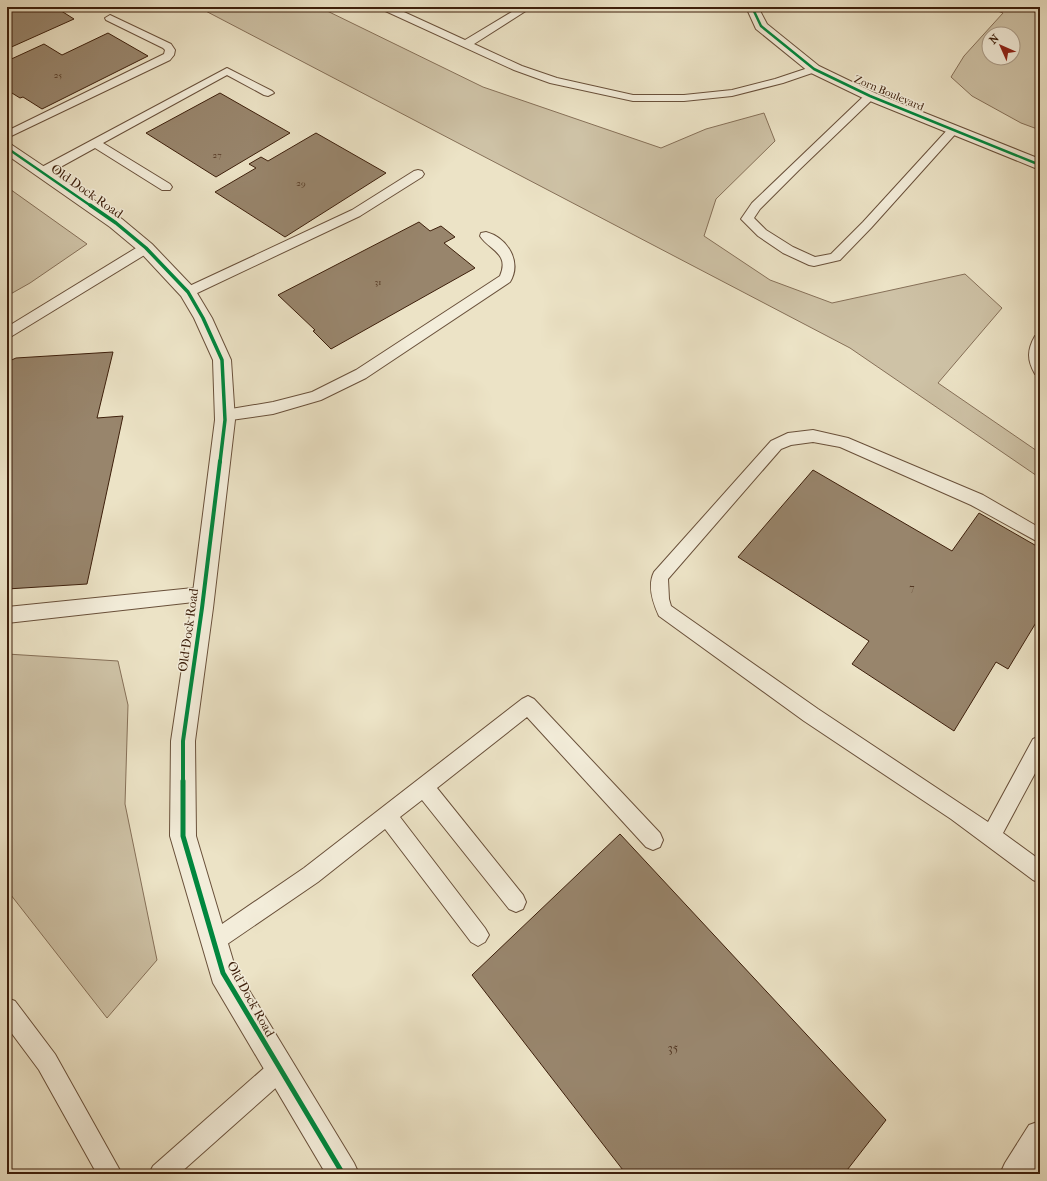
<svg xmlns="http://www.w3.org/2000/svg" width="1047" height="1181" viewBox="0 0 1047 1181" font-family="'IM FELL French Canon',serif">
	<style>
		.green { fill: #cec2a6; stroke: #867058; fill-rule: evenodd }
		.building { fill: #98856c; stroke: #3d1f0b }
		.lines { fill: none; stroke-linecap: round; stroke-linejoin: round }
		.lane-casing { stroke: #69503a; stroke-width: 2 }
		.street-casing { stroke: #69503a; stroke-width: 2 }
		.lane { fill: #f3edda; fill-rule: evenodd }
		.street { fill: #f3edda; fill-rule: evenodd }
		.cycleway-far3-casing { stroke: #f3edda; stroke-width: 4 }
		.cycleway-far2-casing { stroke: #f3edda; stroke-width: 5.5 }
		.cycleway-far1-casing { stroke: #f3edda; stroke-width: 6 }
		.cycleway-casing { stroke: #f3edda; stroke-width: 8 }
		.cycleway-far3 { stroke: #00873e; stroke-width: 2.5 }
		.cycleway-far2 { stroke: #00873e; stroke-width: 3.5 }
		.cycleway-far1 { stroke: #00873e; stroke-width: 4 }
		.cycleway { stroke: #00873e; stroke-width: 5 }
		.labels { text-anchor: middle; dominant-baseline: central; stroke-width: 3; stroke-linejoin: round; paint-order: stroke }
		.far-number-label { font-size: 9px; fill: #543823 }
		.far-street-label { font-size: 11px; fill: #3d1f0b; stroke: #f3edda }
		.number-label { font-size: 11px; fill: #543823 }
		.street-label { font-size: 13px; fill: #3d1f0b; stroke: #f3edda }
		.near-number-label { font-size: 13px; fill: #543823 }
	</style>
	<rect width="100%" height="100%" fill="#ece3c6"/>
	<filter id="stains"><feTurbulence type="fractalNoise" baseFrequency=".005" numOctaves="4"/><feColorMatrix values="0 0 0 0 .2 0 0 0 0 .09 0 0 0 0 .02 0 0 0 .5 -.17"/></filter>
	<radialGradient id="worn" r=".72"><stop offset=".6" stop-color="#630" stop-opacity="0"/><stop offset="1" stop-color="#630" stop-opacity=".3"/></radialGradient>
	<g class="green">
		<polygon points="198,7 319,7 483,87 661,148 706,129 764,113 775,141 716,199 704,236 770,280 832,303 965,274 1002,308 938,383 1040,453 1040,478 850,348"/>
		<path d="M987,7H1022L1040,14V130L1021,123L972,96L951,77L964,56L1003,13ZM989,34H1013V58H989Z"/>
		<polygon points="7,187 87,244 30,283 7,296"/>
		<polygon points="7,654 118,661 128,705 125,804 157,960 107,1018 7,890"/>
	</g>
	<g class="building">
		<polygon points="7,7 55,7 74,19 7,49"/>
		<polygon points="108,33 148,56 42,109 23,97 20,98 7,90 7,61 44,44 62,55"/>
		<polygon points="220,93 290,133 216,177 146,133"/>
		<polygon points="316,133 386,173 285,237 215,192 256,168 249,164 261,157 268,161"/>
		<polygon points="419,222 430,231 441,226 455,237 444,243 475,268 331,349 313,331 315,330 278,295"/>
		<polygon points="113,352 97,418 123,416 87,584 7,589 7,362 16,358"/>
		<polygon points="813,470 952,551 979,513 1040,548 1040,616 1008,669 996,662 954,731 852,664 869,641 738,557"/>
		<polygon points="620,834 886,1120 844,1174 626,1174 472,975"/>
	</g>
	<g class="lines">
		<defs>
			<g id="lane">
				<polygon points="380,7 393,7 465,40 520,7 532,7 474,44 522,66 557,78 633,95 684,95 732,90 775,79 814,66 819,69 818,71 783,83 732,96 684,101 633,101 550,83 514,70 381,9"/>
				<polygon points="110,15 171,44 175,50 174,55 170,60 7,138 7,131 164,54 165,50 163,48 106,20 105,18"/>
				<polygon points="227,68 272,91 274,93 268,96 264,95 227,75 103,143 170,184 172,187 170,190 162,190 95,148 46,175 38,175 36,172 38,169"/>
				<polygon points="870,93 874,94 876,96 874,98 799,170 760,209 754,218 766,230 793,247 815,257 831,254 863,222 949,128 957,128 959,130 871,228 840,260 814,266 809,265 783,253 758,236 741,219 752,203 866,94"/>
				<polygon points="418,170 422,171 424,174 422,177 360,216 193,295 188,297 183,295 181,292 183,289 352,210 414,171"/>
				<path d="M486,232C508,238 522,262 510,282L366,378L321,400L273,414L224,421L219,419L217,415L219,411L273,402L312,392L356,370L500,276C510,253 489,250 480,236L481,233Z"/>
				<polygon points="146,244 151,245 152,248 151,251 12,336 7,338 7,327 141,245"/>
				<path d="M1040,335V375L1035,374C1027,360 1027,350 1035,336Z"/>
				<path d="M813,430L848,438L983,495L1040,528V543L971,505L840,447L813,442L791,445L781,449L668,579L669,599L671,606L818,709L988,822L1033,739L1040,736V764L1003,833L1040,860V883L1033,880L951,819L804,721L659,616C653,603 647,586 654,572L771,441L788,433Z"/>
				<polygon points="203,587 209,589 212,594 209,599 203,601 7,623 7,607"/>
				<polygon points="528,696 534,699 660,833 663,840 660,847 653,850 646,847 527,717 437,788 523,895 526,902 523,909 516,912 509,909 422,800 400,817 485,928 489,935 485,942 478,946 471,942 385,829 318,882 220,949 213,953 206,949 202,942 206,935 304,868 522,699"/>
				<polygon points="7,998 15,1001 55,1054 122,1174 97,1174 39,1070 7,1027"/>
				<polygon points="280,1058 288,1061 291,1069 288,1077 179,1174 149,1174 153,1166 272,1061"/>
			</g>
			<g id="street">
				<polygon points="746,7 758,7 767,24 819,66 875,93 1040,159 1040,170 865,99 809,72 756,29"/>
				<polygon points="7,143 12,145 122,219 152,244 194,288 212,318 231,360 235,420 213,608 195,741 196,836 235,967 354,1163 359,1174 326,1174 213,983 170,836 171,741 191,608 215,420 213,360 194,318 181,296 140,252 110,227 7,155"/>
				<polygon points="1040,1121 1040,1164 1034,1174 1000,1174 1005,1163 1029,1125"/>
			</g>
		</defs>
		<use href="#lane" class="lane-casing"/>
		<use href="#street" class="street-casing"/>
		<use href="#lane" class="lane"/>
		<use href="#street" class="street"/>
		<defs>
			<g id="cycleway-far3">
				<polyline points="752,7 761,26 814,69 870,96 1040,165"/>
				<polyline points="7,148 91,206"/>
			</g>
			<polyline id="cycleway-far2" points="90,205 116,223 146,248 188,292 203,318 222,360 225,420 220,462"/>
			<polyline id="cycleway-far1" points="183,782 183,741 202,608 220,461"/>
			<polyline id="cycleway" points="183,781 183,836 223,973 343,1174"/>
		</defs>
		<use href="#cycleway-far3" class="cycleway-far3-casing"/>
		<use href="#cycleway-far2" class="cycleway-far2-casing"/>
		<use href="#cycleway-far1" class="cycleway-far1-casing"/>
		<use href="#cycleway" class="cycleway-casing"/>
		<use href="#cycleway-far3" class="cycleway-far3"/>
		<use href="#cycleway-far2" class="cycleway-far2"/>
		<use href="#cycleway-far1" class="cycleway-far1"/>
		<use href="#cycleway" class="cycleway"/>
	</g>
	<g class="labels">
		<g class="far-number-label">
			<text x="58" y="75">25</text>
			<text x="217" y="155">27</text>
			<text x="301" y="183">29</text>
			<text x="378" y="282">31</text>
		</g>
		<g class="far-street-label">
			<text transform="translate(889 93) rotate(23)">Zorn Boulevard</text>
		</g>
		<g class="number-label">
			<text x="912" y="587">7</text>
		</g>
		<g class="street-label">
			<text transform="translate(87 191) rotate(35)">Old Dock Road</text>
			<text transform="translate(188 630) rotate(-82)">Old Dock Road</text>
			<text transform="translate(251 999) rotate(61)">Old Dock Road</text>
		</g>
		<g class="near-number-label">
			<text x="673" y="1047">35</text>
		</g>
	</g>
	<rect width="1047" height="1181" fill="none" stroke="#ece3c6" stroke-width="24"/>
	<rect x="8" y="8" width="1031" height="1165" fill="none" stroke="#3d1f0b" stroke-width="2"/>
	<rect x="12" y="12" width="1023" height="1157" fill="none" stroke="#3d1f0b"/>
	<g transform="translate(1001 46) rotate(315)"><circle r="19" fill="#f3edda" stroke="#aa9b87"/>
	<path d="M0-3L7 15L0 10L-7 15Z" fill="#8f2418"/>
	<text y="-6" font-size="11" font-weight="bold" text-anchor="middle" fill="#3d1f0b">N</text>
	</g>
	<rect width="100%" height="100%" filter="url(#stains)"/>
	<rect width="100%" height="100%" fill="url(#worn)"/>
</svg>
